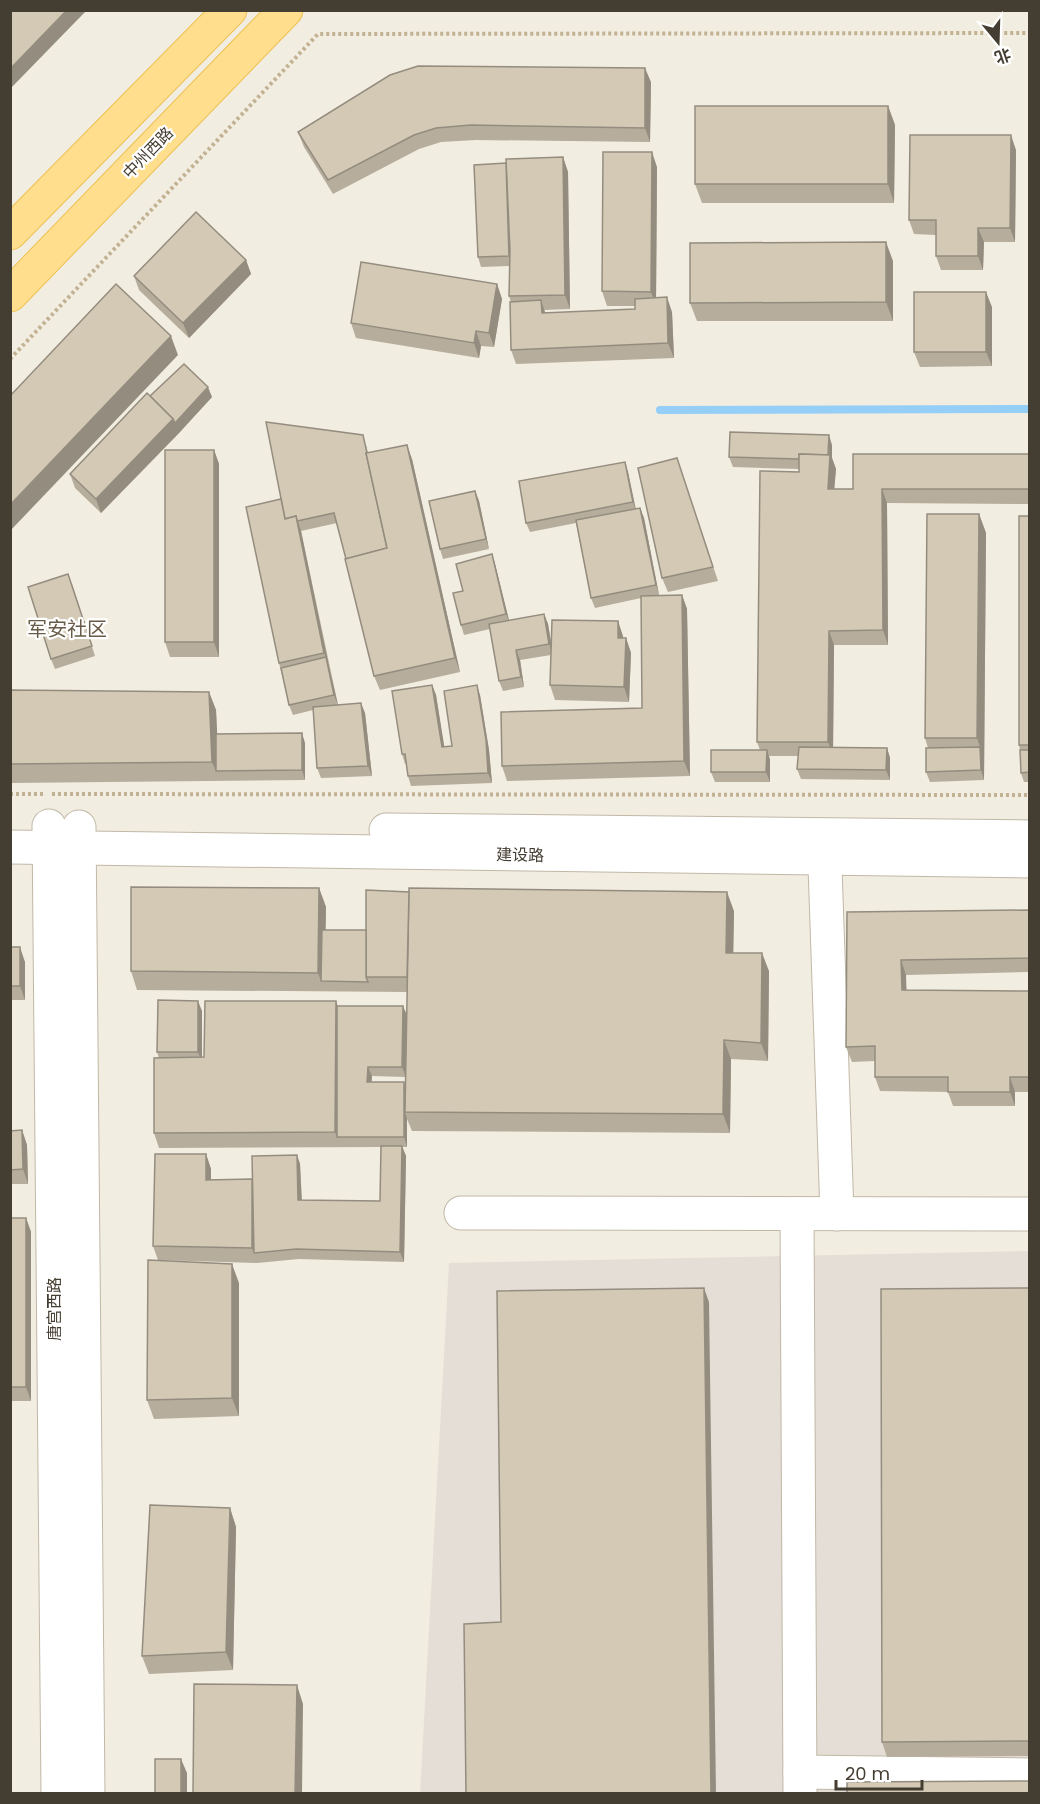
<svg xmlns="http://www.w3.org/2000/svg" width="1040" height="1804" viewBox="0 0 1040 1804" font-family="Poppins,'Noto Sans SC',sans-serif">
	<style>
		.industrial { fill: #e4ded6 }
		.lines { fill: none; stroke-linecap: round; stroke-linejoin: round }
		.stream { stroke: #95cff7; stroke-width: 8 }
		.minor-casing { stroke: #c1b8a6; stroke-width: 35 }
		.major-casing { stroke: #efc052; stroke-width: 35 }
		.path { stroke: #c2b192; stroke-width: 4; stroke-dasharray: 3 3; stroke-linecap: butt }
		.minor { stroke: #fff; stroke-width: 33 }
		.major { stroke: #ffdf8d; stroke-width: 33 }
		.wall { fill: #b6ad9c; fill-rule: evenodd }
		.shaded-wall { fill: #948d7f }
		.building { fill: #d4c9b5; stroke: #948d7f; stroke-width: 1.5 }
		.labels { text-anchor: middle; dominant-baseline: central; stroke-width: 4.5; stroke-linejoin: round; paint-order: stroke }
		.street-label { font-size: 16px; fill: #443d31; stroke: #fff }
		.quarter-label { font-size: 20px; fill: #685b47; stroke: #fff }
	</style>
	<rect width="100%" height="100%" fill="#f2ede1"/>
	<polygon class="industrial" points="1029,1251 1029,1793 420,1794 449,1263"/>
	<g class="lines">
		<polyline class="stream" points="660,410 1030,409"/>
		<defs>
			<g id="minor">
				<polyline points="49,826 58,1794"/>
				<polyline points="79,827 88,1794"/>
				<polyline points="386,830 1030,837"/>
				<polyline points="824,838 837,1214"/>
				<polyline points="10,847 1030,861"/>
				<polyline points="461,1213 1030,1214"/>
				<polyline points="797,1214 800,1794"/>
				<polyline points="800,1772 1030,1775"/>
			</g>
			<g id="major">
				<polyline points="10,233 230,10"/>
				<polyline points="10,295 286,10"/>
			</g>
		</defs>
		<use href="#minor" class="minor-casing"/>
		<use href="#major" class="major-casing"/>
		<g class="path">
			<polyline points="10,359 318,34 1030,33"/>
			<polyline points="10,794 45,794"/>
			<polyline points="52,794 1030,795"/>
		</g>
		<use href="#minor" class="minor"/>
		<use href="#major" class="major"/>
	</g>
	<g class="wall">
		<polygon points="651,82 650,142 476,140 441,142 419,149 333,194 304,147 298,132"/>
		<polygon points="888,106 895,125 894,203 702,203 695,184"/>
		<polygon points="1016,150 1015,242 984,242 983,270 941,270 936,256 936,235 914,234 909,220"/>
		<polygon points="563,157 568,172 570,309 544,310 545,313 635,309 635,306 607,306 602,291 657,167 656,298 672,312 674,358 516,364 511,350 511,302 509,296 509,266 481,267 478,257 506,163"/>
		<polygon points="246,260 251,274 189,338 139,290 134,276"/>
		<polygon points="893,261 893,321 697,321 690,303"/>
		<polygon points="497,284 502,299 494,347 481,346 479,358 356,338 351,323"/>
		<polygon points="992,307 992,366 920,367 914,352"/>
		<polygon points="150,396 212,397 179,433 101,513 75,488 70,474"/>
		<polygon points="366,445 368,453 412,459 460,672 380,690 374,676 337,523 301,531 338,705 365,713 372,776 321,778 317,768 313,710 293,715 289,705 279,663 283,505"/>
		<polygon points="832,445 832,458 836,469 834,489 853,489 1029,454 1029,504 887,503 888,645 834,645 833,747 887,748 890,758 890,780 801,779 797,769 798,756 769,756 770,760 770,782 715,782 711,772 760,750 757,742 799,472 799,469 733,467 729,457"/>
		<polygon points="214,450 219,464 219,657 170,657 165,642"/>
		<polygon points="628,472 636,509 640,508 644,518 659,595 655,595 682,595 687,609 690,776 507,781 502,766 642,708 641,598 595,608 591,598 576,523 530,532 526,523"/>
		<polygon points="682,473 718,581 668,592 662,578"/>
		<polygon points="475,491 479,501 489,549 443,559 440,549"/>
		<polygon points="979,514 986,533 984,780 930,782 926,772 928,748 925,738"/>
		<polygon points="1029,516 1029,782 1024,782 1021,773 1020,750 1019,745"/>
		<polygon points="492,554 495,564 509,621 544,614 548,624 551,642 618,621 623,638 626,638 631,653 629,702 555,700 550,685 551,655 520,660 524,687 503,691 499,681 490,629 464,635 461,625 463,591"/>
		<polygon points="72,584 95,656 55,669 51,659"/>
		<polygon points="432,685 436,695 444,747 452,746 480,695 489,750 492,783 411,786 408,776 406,764 405,764 402,754"/>
		<polygon points="10,690 209,692 216,710 217,734 305,743 305,780 10,783"/>
		<path d="M319,888L326,907L325,930H366L734,911L733,953L769,971L768,1061L731,1059L730,1133L412,1131L407,1119V1147H402L406,1156L404,1262L299,1259L257,1263L158,1260L153,1246L206,1154L211,1169V1180L252,1179L297,1155L300,1164L302,1200L380,1201L381,1147L159,1148L154,1133L159,1058L157,1052L202,1011V1057H204L336,1001L337,1006L407,1014V992L137,990L131,971ZM372,1076L406,1077L405,1086L371,1082Z"/>
		<polygon points="1029,910 1029,972 906,975 906,990 1029,991 1029,1092 1015,1092 1015,1106 953,1106 948,1092 880,1091 875,1077 875,1061 852,1062 846,1047 847,912"/>
		<polygon points="10,947 25,962 25,1000 10,1000"/>
		<polygon points="22,1130 27,1145 28,1184 10,1184 10,1131"/>
		<polygon points="10,1218 26,1218 31,1232 31,1401 10,1401"/>
		<polygon points="239,1283 239,1416 154,1419 147,1400"/>
		<polygon points="1029,1288 1029,1756 887,1757 882,1742"/>
		<polygon points="230,1508 236,1527 233,1670 149,1674 142,1656"/>
	</g>
	<g class="shaded-wall">
		<polygon points="67,10 87,10 10,89 10,69"/>
		<polygon points="645,68 651,82 650,142 645,128"/>
		<polygon points="888,106 895,125 894,203 888,184"/>
		<polygon points="1011,135 1016,150 1015,242 1010,228"/>
		<polygon points="652,152 657,167 656,306 651,292"/>
		<polygon points="563,157 568,172 570,309 565,295"/>
		<polygon points="978,228 984,242 983,270 978,256"/>
		<polygon points="886,242 893,261 893,321 886,302"/>
		<polygon points="246,260 251,274 189,338 183,323"/>
		<polygon points="497,284 502,299 494,347 489,333"/>
		<polygon points="986,292 992,307 992,366 986,352"/>
		<polygon points="667,297 672,312 674,358 668,343"/>
		<polygon points="541,300 546,315 542,313"/>
		<polygon points="476,331 481,346 479,358 474,343"/>
		<polygon points="171,336 178,355 10,531 10,505"/>
		<polygon points="208,387 212,397 179,433 101,513 96,499 173,419"/>
		<polygon points="829,435 832,445 832,458 836,469 833,504 828,489"/>
		<polygon points="407,445 412,459 460,672 455,658"/>
		<polygon points="214,450 219,464 219,657 214,642"/>
		<polygon points="625,462 628,472 636,512 633,502"/>
		<polygon points="882,489 887,503 888,645 883,630"/>
		<polygon points="475,491 479,501 489,549 486,539"/>
		<polygon points="640,508 644,518 659,595 656,585"/>
		<polygon points="979,514 986,533 984,780 981,770 980,747 977,738"/>
		<polygon points="296,516 301,531 329,667 324,653"/>
		<polygon points="492,554 495,564 510,624 506,614"/>
		<polygon points="682,595 687,609 690,776 684,761"/>
		<polygon points="544,614 548,624 553,654 549,644"/>
		<polygon points="618,621 623,636 623,652 618,638"/>
		<polygon points="829,631 834,645 833,756 828,742"/>
		<polygon points="626,638 631,653 629,702 624,687"/>
		<polygon points="516,650 520,660 524,687 521,677"/>
		<polygon points="326,657 329,667 338,705 334,695"/>
		<polygon points="432,685 436,695 446,757 442,747"/>
		<polygon points="477,685 480,695 489,750 492,783 488,773"/>
		<polygon points="209,692 216,710 219,771 216,771 212,762"/>
		<polygon points="361,703 365,713 372,776 368,766"/>
		<polygon points="302,733 305,743 305,780 302,770"/>
		<polygon points="887,748 890,758 890,780 886,770"/>
		<polygon points="767,750 770,760 770,782 766,772"/>
		<polygon points="319,888 326,907 325,981 321,981 318,973"/>
		<polygon points="727,892 734,911 733,971 726,953"/>
		<polygon points="20,947 25,962 25,1000 20,986"/>
		<polygon points="762,953 769,971 768,1061 761,1043"/>
		<polygon points="901,960 906,975 907,1005 902,990"/>
		<polygon points="198,1001 202,1011 202,1062 198,1052"/>
		<polygon points="336,1001 341,1016 337,1137 335,1132"/>
		<polygon points="403,1006 407,1015 406,1077 402,1067"/>
		<polygon points="724,1040 731,1059 730,1133 723,1114"/>
		<polygon points="368,1067 372,1076 371,1092 367,1082"/>
		<polygon points="1010,1077 1015,1092 1015,1106 1010,1092"/>
		<polygon points="404,1082 407,1092 405,1112 407,1119 407,1147 404,1137"/>
		<polygon points="22,1130 27,1145 28,1184 23,1169"/>
		<polygon points="402,1146 406,1156 404,1262 400,1252"/>
		<polygon points="206,1154 211,1169 211,1194 206,1180"/>
		<polygon points="297,1155 300,1164 302,1210 298,1200"/>
		<polygon points="252,1179 254,1253 252,1248"/>
		<polygon points="26,1218 31,1232 31,1401 26,1387"/>
		<polygon points="232,1264 239,1283 239,1416 232,1398"/>
		<polygon points="704,1288 709,1302 716,1794 711,1794"/>
		<polygon points="230,1508 236,1527 233,1670 226,1652"/>
		<polygon points="297,1685 303,1704 302,1794 295,1794"/>
		<polygon points="181,1759 187,1773 187,1794 181,1794"/>
	</g>
	<g class="building">
		<polygon points="10,10 67,10 10,69"/>
		<polygon points="418,66 645,68 645,128 471,125 436,128 414,135 328,180 298,132 390,75"/>
		<rect x="695" y="106" width="193" height="78"/>
		<polygon points="910,135 1011,135 1010,228 978,228 978,256 936,256 936,220 909,220"/>
		<polygon points="603,152 652,152 651,292 602,291"/>
		<polygon points="563,157 565,295 509,296 510,251 506,159"/>
		<polygon points="506,163 509,256 478,257 474,165"/>
		<polygon points="196,212 246,260 183,323 134,276"/>
		<polygon points="886,242 886,302 690,303 690,243"/>
		<polygon points="361,262 497,284 489,333 476,331 474,343 351,323"/>
		<polygon points="116,284 171,336 10,505 10,396"/>
		<rect x="914" y="292" width="72" height="60"/>
		<polygon points="667,297 668,343 511,350 510,302 541,300 542,313 635,309 635,299"/>
		<polygon points="184,364 208,387 175,423 173,419 150,396"/>
		<polygon points="147,393 173,419 96,499 70,474"/>
		<polygon points="266,422 363,435 367,453 366,453 387,548 346,559 334,513 297,521 296,516 285,519"/>
		<polygon points="730,432 829,435 828,455 799,454 799,459 729,457"/>
		<polygon points="407,445 455,658 374,676 345,559 387,548 366,453"/>
		<rect x="165" y="450" width="49" height="192"/>
		<polygon points="799,454 830,455 828,489 853,489 853,454 1029,454 1029,489 882,489 883,630 829,631 828,742 757,742 760,471 799,472"/>
		<polygon points="677,458 713,567 662,578 638,468"/>
		<polygon points="625,462 633,502 526,523 519,481"/>
		<polygon points="475,491 486,539 440,549 429,501"/>
		<polygon points="281,499 285,519 296,516 324,653 279,663 246,507"/>
		<polygon points="640,508 656,585 591,598 576,520"/>
		<polygon points="927,514 979,514 977,738 925,738"/>
		<rect x="1019" y="516" width="10" height="229"/>
		<polygon points="492,554 506,614 461,625 453,593 463,591 456,564"/>
		<polygon points="68,574 92,646 51,659 28,587"/>
		<polygon points="682,595 684,761 502,766 501,712 642,708 641,596"/>
		<polygon points="544,614 549,644 516,650 521,677 499,681 489,624"/>
		<polygon points="552,620 618,621 618,638 626,638 624,687 550,685"/>
		<polygon points="326,657 334,695 289,705 281,668"/>
		<polygon points="432,685 442,747 452,746 444,691 477,685 486,740 488,773 408,776 405,754 402,754 392,691"/>
		<polygon points="10,690 209,692 212,762 10,764"/>
		<polygon points="361,703 368,766 317,768 313,707"/>
		<polygon points="302,733 302,770 216,771 216,734"/>
		<polygon points="799,747 887,748 886,770 797,769"/>
		<polygon points="980,747 981,770 926,772 926,748"/>
		<polygon points="711,750 767,750 766,772 711,772"/>
		<polygon points="1020,750 1029,750 1029,772 1021,773"/>
		<polygon points="131,887 319,888 318,973 131,971"/>
		<polygon points="409,888 727,892 726,953 762,953 761,1043 724,1040 723,1114 405,1112"/>
		<polygon points="366,890 409,892 407,977 366,977"/>
		<polygon points="1029,910 1029,958 901,960 902,990 1029,991 1029,1077 1010,1077 1010,1092 948,1092 948,1077 875,1077 875,1046 846,1047 847,912"/>
		<polygon points="322,930 366,930 366,977 368,982 321,981"/>
		<rect x="10" y="947" width="10" height="39"/>
		<polygon points="158,1000 198,1001 198,1052 157,1052"/>
		<polygon points="205,1001 336,1001 335,1132 154,1133 154,1058 204,1057"/>
		<polygon points="337,1006 403,1006 402,1067 368,1067 367,1082 404,1082 404,1137 337,1137"/>
		<polygon points="22,1130 23,1169 10,1170 10,1131"/>
		<polygon points="381,1146 402,1146 400,1252 296,1249 254,1253 252,1156 297,1155 298,1200 380,1201"/>
		<polygon points="155,1154 206,1154 206,1180 252,1179 252,1248 153,1246"/>
		<rect x="10" y="1218" width="16" height="169"/>
		<polygon points="148,1260 232,1264 232,1398 147,1400"/>
		<polygon points="704,1288 711,1794 466,1794 464,1624 501,1622 497,1291"/>
		<polygon points="1029,1288 1029,1741 882,1742 881,1289"/>
		<polygon points="150,1505 230,1508 226,1652 142,1656"/>
		<polygon points="194,1684 297,1685 295,1794 193,1794"/>
		<rect x="155" y="1759" width="26" height="35"/>
		<polygon points="1029,1781 1029,1794 847,1794 847,1782"/>
	</g>
	<g class="labels">
		<g class="street-label">
			<text transform="translate(148 153) rotate(-46)">中州西路</text>
			<text transform="translate(520 855) rotate(1)">建设路</text>
			<text transform="translate(54 1309) rotate(-90)">唐宫西路</text>
		</g>
		<g class="quarter-label">
			<text x="67" y="629">军安社区</text>
		</g>
	</g>
	<rect width="1040" height="1804" fill="none" stroke="#443d31" stroke-width="24"/>
	<g transform="translate(998 42) rotate(161)" stroke="#ffffff" stroke-width="4.5" paint-order="stroke">
	<path d="M0-4.5L10 22L0 15L-10 22Z" fill="#443d31"/>
	<text y="-9" font-size="16" font-weight="bold" text-anchor="middle" fill="#443d31">北</text>
	</g>
	<path d="M836 1780v9h86v-9" fill="none" stroke="#443d31" stroke-width="3"/>
	<text x="845" y="1780" font-size="18" fill="#443d31" stroke="#ffffff" stroke-width="4.5" paint-order="stroke">20 m</text>
</svg>
